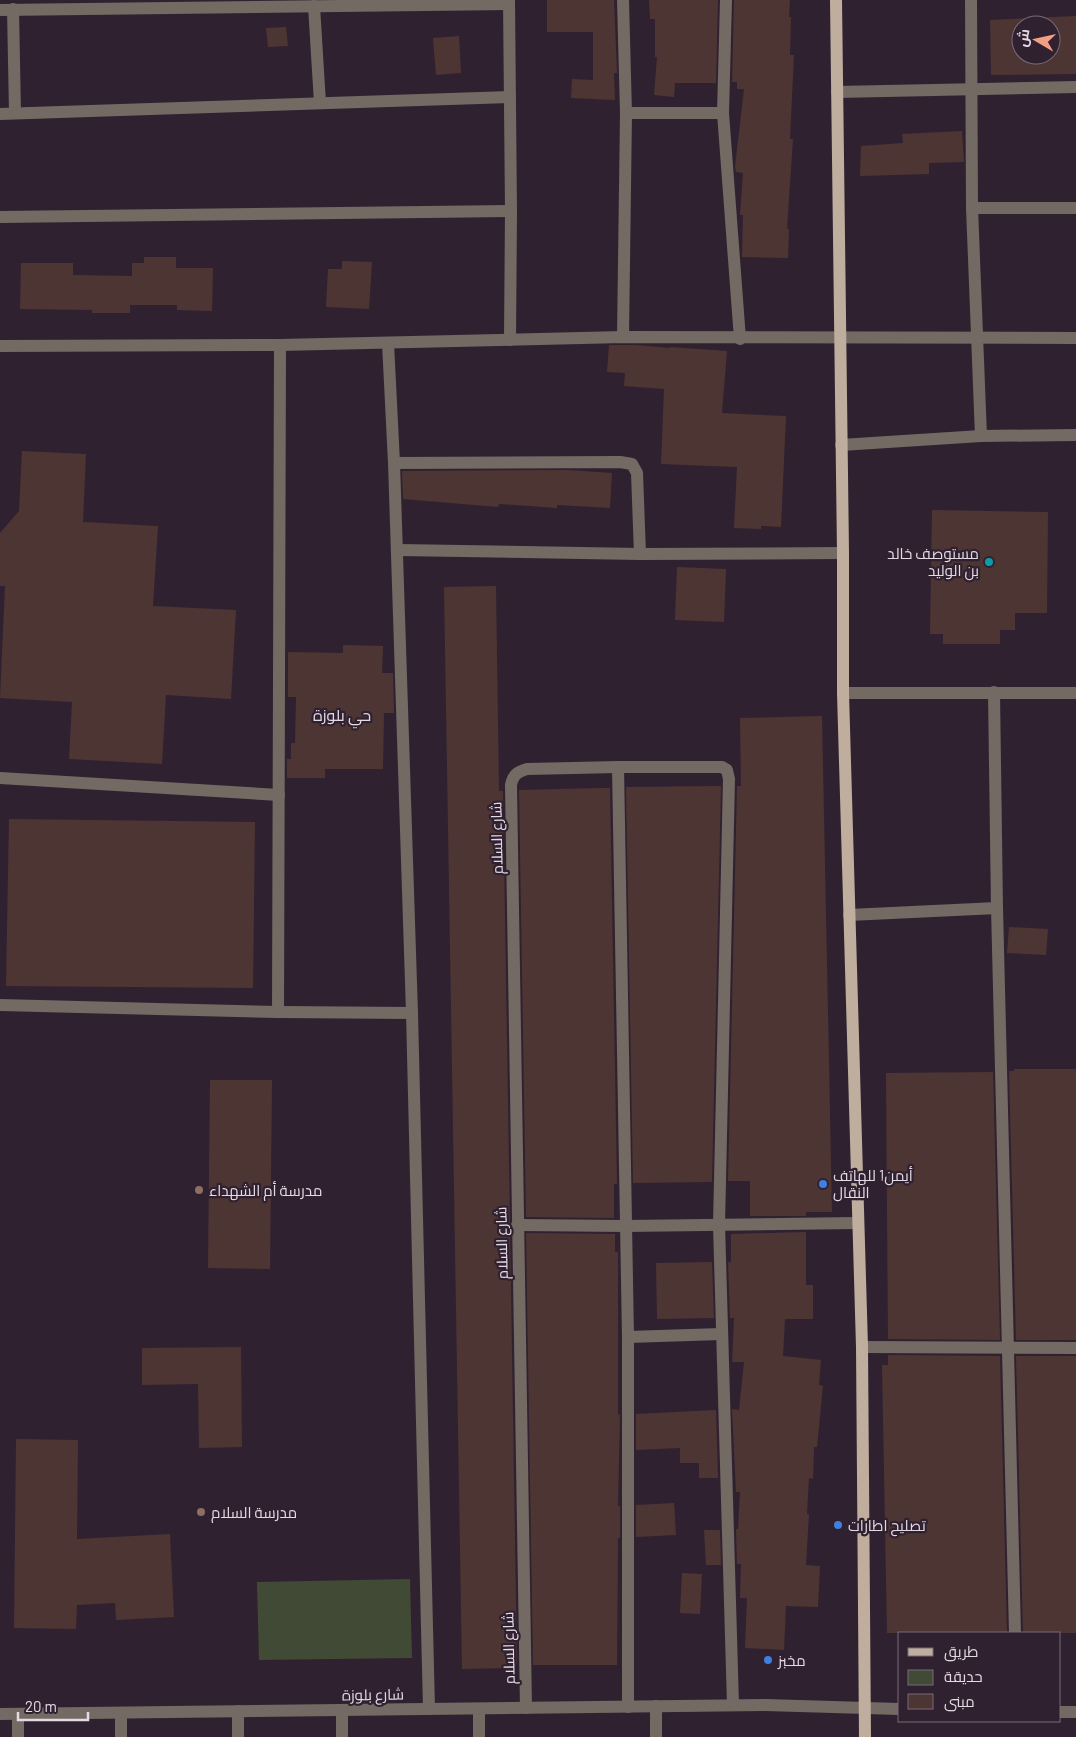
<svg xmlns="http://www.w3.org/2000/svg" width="1076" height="1737" viewBox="0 0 1076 1737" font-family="Barlow,Cairo,sans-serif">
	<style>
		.green { fill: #414a35 }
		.building { fill: #4d3533; fill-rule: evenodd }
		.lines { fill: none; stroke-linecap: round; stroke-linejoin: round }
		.minor { stroke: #736a63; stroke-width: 12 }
		.major { stroke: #bfad9e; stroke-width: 12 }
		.culture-dot { fill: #0f9aa8; stroke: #302131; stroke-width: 2 }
		.shop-dot { fill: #3f7fe0; stroke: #302131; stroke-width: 2 }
		.education-dot { fill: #8d6e63; stroke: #302131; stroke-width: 2 }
		.labels { text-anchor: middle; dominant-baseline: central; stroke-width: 4.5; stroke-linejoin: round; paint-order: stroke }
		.poi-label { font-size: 15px; fill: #e4dae4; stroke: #302131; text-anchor: start }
		.street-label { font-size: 15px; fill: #e4dae4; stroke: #302131 }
		.neighbourhood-label { font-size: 16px; fill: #e4dae4; stroke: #302131 }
	</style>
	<rect width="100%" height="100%" fill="#302131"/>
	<polygon class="green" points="410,1579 412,1658 259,1660 257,1582"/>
	<g class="building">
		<polygon points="547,0 614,0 617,73 614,73 615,100 571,98 572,79 593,80 593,32 547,32"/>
		<polygon points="649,0 718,0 716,83 675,83 674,97 654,95 657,57 655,57 655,19 650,19"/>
		<polygon points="734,0 790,0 789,17 791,17 790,55 794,55 790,139 793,139 787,229 789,229 788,258 742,257 743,215 740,215 743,173 736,172 735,167 744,89 737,89 737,82 732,82"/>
		<path d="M1076,16V74L991,75L990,20ZM1021,25H1051V55H1021Z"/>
		<polygon points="286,27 288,46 268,47 266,28"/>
		<polygon points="459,36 461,73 436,75 433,38"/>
		<polygon points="962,131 964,162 929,163 929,174 860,176 861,146 903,143 902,134"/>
		<polygon points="144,257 176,257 176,268 213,268 212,311 177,310 177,305 130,305 130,313 92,313 92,310 20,309 21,263 73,263 73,275 132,276 132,263 144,263"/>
		<polygon points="342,261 372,262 369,309 326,307 328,269 342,269"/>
		<polygon points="609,345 636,345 670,348 670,347 727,351 722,413 786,416 781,527 761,526 761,529 734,528 737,467 661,464 664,389 624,386 625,373 607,372"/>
		<polygon points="22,451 86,454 83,522 158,526 153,606 236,610 231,699 166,695 162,764 69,759 72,702 0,698 5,586 0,586 0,533 19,511"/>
		<polygon points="568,470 612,473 610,508 557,505 557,508 499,504 498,507 403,499 402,471"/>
		<polygon points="932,510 1048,512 1047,613 1015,613 1015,630 1000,630 1000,644 943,644 943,634 930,634"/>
		<polygon points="677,567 726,569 724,622 675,620"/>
		<polygon points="496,586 499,791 503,791 517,1665 513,1665 513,1668 462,1669 444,587"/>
		<polygon points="343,645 383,646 382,673 393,673 394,713 384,713 383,769 325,769 325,778 287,778 287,759 291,759 291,743 295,743 296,697 288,697 288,652 343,653"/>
		<polygon points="822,716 832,1212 806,1212 806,1216 750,1216 750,1181 728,1181 737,786 741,786 740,718"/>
		<polygon points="721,786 712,1182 633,1183 626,787"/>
		<polygon points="601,788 610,788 617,1184 614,1184 614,1218 526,1217 519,790"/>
		<polygon points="9,819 255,822 253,988 6,986"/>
		<polygon points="1009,927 1048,929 1046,955 1007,953"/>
		<polygon points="1014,1069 1076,1069 1076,1340 1016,1340 1009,1071 1014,1071"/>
		<polygon points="993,1072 1000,1340 888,1339 886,1073"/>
		<polygon points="210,1080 272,1080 270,1269 208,1268"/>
		<polygon points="806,1232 806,1285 813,1285 813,1319 785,1319 783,1356 821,1360 819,1385 823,1386 817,1447 814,1447 813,1479 809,1478 807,1514 809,1514 806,1565 820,1566 818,1607 786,1606 784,1650 745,1648 747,1598 740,1598 741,1564 737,1564 736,1529 738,1529 740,1492 736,1492 732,1409 739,1410 744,1362 732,1362 734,1318 730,1318 728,1262 731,1262 731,1234"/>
		<polygon points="526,1233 615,1234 615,1252 618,1252 618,1415 620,1414 618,1506 620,1506 620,1538 618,1538 617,1665 533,1665"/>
		<polygon points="712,1262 714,1318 657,1319 656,1263"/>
		<polygon points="241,1347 242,1447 199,1448 198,1384 142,1385 142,1348"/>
		<polygon points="888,1355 1000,1356 1007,1633 887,1633 882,1365 888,1365"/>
		<polygon points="1016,1356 1076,1356 1076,1633 1023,1633"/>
		<polygon points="716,1410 718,1478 699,1478 699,1463 680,1463 680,1448 636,1450 636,1414"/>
		<polygon points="16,1439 78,1440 77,1539 170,1534 174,1617 116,1620 115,1603 77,1605 76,1629 14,1628"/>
		<polygon points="674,1503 676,1535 636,1537 636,1505"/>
		<polygon points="704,1530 720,1530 721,1565 706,1565"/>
		<polygon points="682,1573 702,1574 700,1614 680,1613"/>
	</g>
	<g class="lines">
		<g class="minor">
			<polyline points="509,0 511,211 510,340"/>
			<polyline points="726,0 723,113 740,339"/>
			<polyline points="971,0 972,208 981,436"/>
			<polyline points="314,6 320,103"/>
			<polyline points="13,9 15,113"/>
			<polyline points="0,10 509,4"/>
			<polyline points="837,92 1076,87"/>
			<polyline points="626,113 723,113"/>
			<polyline points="0,114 510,97"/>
			<polyline points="972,208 1076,208"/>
			<polyline points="0,217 511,211"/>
			<polyline points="623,337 626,113 623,0"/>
			<polyline points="388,343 394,463 412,1013 429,1709"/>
			<polyline points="0,346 280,345 623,337 1076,338"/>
			<polyline points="841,445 981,436 1076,435"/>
			<polyline points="394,463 620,462 632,464 637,473 640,554"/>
			<polyline points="398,550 640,554 843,553"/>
			<polyline points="994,692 997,908 1015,1633"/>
			<polyline points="843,693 1076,693"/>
			<polyline points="618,767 628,1337 628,1707"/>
			<polyline points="0,778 279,795"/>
			<polyline points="849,915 997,908"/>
			<polyline points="0,1005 278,1012 412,1013"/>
			<polyline points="278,1012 280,345"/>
			<polyline points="517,1225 626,1226 857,1223"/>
			<polyline points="628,1337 721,1334"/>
			<polyline points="862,1347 1076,1348"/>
			<polyline points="656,1706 656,1737"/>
			<path d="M526,1708L511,785C513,775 517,772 527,769L618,767H722L727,770L729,779L719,1225L733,1705"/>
			<polyline points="479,1709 479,1737"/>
			<polyline points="342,1710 342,1737"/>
			<polyline points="238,1711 238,1737"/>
			<polyline points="1060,1712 1076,1712"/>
			<polyline points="121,1713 121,1737"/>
			<polyline points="0,1714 765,1705 900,1709"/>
			<polyline points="18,1737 18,1714"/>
		</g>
		<polyline class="major" points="836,0 843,553 843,693 862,1347 865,1737"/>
	</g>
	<circle class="culture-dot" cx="989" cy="562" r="5"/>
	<g class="shop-dot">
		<circle cx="823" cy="1184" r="5"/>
		<circle cx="838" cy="1525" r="5"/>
		<circle cx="768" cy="1660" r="5"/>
	</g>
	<g class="education-dot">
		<circle cx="199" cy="1190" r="5"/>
		<circle cx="201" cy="1512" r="5"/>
	</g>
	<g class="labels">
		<g class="poi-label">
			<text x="979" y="553" text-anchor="end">مستوصف خالد<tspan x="979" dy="17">بن الوليد</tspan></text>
			<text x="833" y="1175">أيمن1 للهاتف<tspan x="833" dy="17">النقال</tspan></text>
			<text x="209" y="1190">مدرسة أم الشهداء</text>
			<text x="211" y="1512">مدرسة السلام</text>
			<text x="848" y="1525">تصليح اطارات</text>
			<text x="778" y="1660">مخبز</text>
		</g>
		<g class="street-label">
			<text transform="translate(496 838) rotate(-91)">شارع السلام</text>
			<text transform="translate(501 1243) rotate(-91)">شارع السلام</text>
			<text transform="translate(508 1648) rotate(-91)">شارع السلام</text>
			<text transform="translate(373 1694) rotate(-1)">شارع بلوزة</text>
		</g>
		<g class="neighbourhood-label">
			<text x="342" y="714">حي بلوزة</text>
		</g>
	</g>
	<rect x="898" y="1632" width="162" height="90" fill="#302131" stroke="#786b79"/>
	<rect x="908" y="1648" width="25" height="8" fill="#bfad9e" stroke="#786b79"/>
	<text x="944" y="1657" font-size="15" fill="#e4dae4">طريق</text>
	<rect x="908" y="1670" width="25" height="15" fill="#414a35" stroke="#786b79"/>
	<text x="944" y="1682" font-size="15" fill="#e4dae4">حديقة</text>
	<rect x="908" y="1694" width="25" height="15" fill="#4d3533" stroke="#786b79"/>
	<text x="944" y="1707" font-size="15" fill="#e4dae4">مبنى</text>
	<g transform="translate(1036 40) rotate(279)"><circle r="24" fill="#302131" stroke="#786b79"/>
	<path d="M0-4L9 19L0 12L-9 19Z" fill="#f39f84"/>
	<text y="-8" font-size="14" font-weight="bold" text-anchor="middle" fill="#e4dae4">ش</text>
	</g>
	<path d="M18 1712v8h70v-8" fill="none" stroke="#e4dae4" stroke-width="2.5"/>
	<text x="25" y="1712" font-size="15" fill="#e4dae4" stroke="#302131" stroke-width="4" paint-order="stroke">20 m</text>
</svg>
